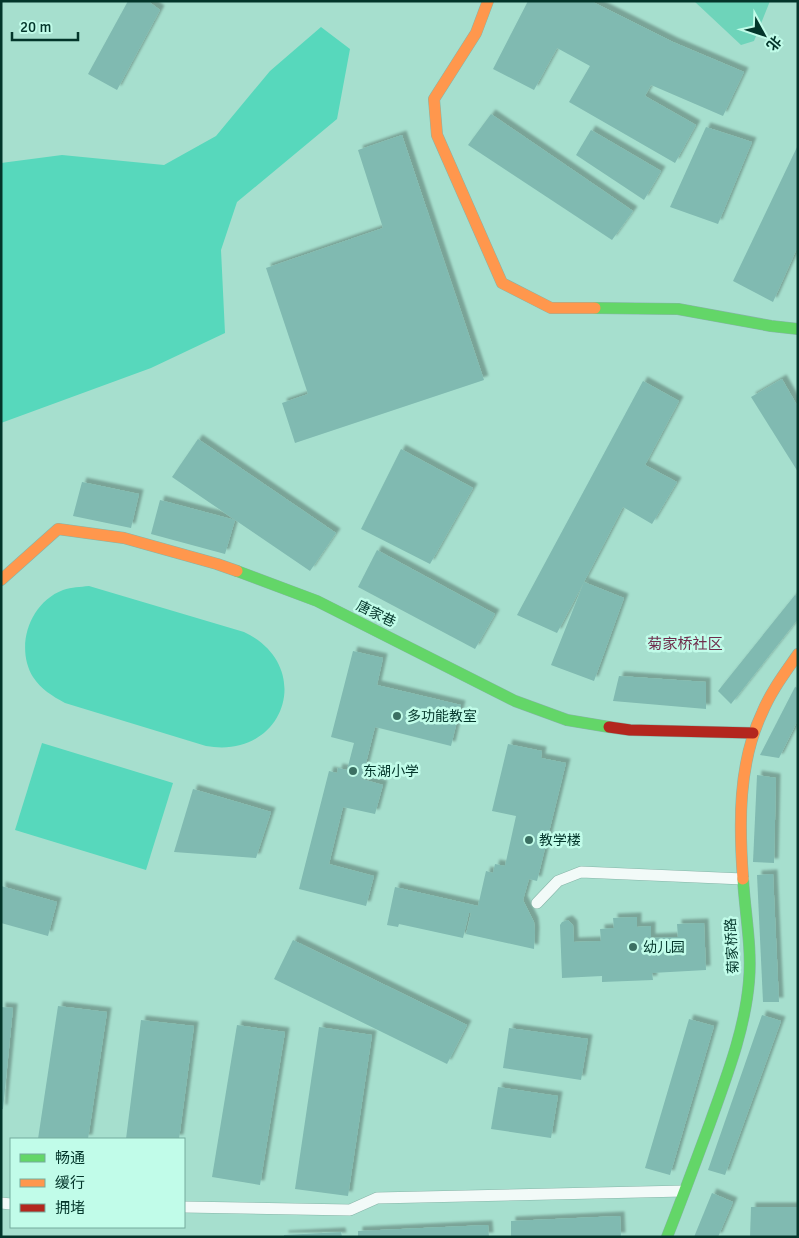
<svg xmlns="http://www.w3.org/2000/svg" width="799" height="1238" viewBox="0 0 799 1238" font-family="Signika,'Noto Sans SC',sans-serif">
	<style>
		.green { fill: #57d8bc }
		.forest { fill: #6ed4ba }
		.building { fill: #80bab1; filter: url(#shadow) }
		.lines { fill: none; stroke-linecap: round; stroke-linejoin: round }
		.lane-casing { stroke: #86b5a8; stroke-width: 12 }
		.fast-casing { stroke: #86b5a8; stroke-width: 12 }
		.slow-casing { stroke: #86b5a8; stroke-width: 12 }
		.jam-casing { stroke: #86b5a8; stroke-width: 12 }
		.lane { stroke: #f2faf8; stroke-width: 11 }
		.fast { stroke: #63d668; stroke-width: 11 }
		.slow { stroke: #ff974d; stroke-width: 11 }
		.jam { stroke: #b3261e; stroke-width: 11 }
		.poi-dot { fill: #3c7063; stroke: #c1fce9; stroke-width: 2 }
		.labels { text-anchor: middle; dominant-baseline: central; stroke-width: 5; stroke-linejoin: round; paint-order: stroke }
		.street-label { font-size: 14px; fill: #03352a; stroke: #c1fce9 }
		.poi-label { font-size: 14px; fill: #03352a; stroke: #c1fce9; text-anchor: start }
		.neighbourhood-label { font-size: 15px; fill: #6f2d4c; stroke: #c1fce9 }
	</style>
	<defs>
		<filter id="shadow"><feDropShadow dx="4.5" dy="-4.5" stdDeviation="1" flood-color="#0004"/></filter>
	</defs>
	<rect width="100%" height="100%" fill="#a6dfce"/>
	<g class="green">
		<polygon points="321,27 350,49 337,119 237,202 221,250 225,333 151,368 1,423 1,163 62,155 164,165 216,136 270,71"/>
		<path d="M89,586L244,632C316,666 285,760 206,746L65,703C52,696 41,689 33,677C15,647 29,603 63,590C72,587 80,587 89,586Z"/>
		<polygon points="42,743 173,783 146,870 15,830"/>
	</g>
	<polygon class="forest" points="694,1 770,1 754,41 741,45"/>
	<g class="building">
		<polygon points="128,1 148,1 160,10 117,90 88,74"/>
		<polygon points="528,1 591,1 673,42 744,72 723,116 651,85 645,96 696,125 675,163 569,102 590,66 557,48 534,90 493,69"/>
		<polygon points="491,114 633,211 612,240 468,145"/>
		<polygon points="706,127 752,142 718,224 670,207"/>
		<polygon points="591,130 661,171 644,200 576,155"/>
		<polygon points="402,135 484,380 295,443 282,403 308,394 266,268 383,228 358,150"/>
		<polygon points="798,145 798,246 773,302 733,281"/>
		<polygon points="782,379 798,407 798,472 751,397"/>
		<polygon points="643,381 679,401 645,465 677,482 652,524 623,507 584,582 624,598 594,681 551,665 584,582 557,633 517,615"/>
		<polygon points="198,439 336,533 310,571 172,477"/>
		<polygon points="401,449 473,488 430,564 361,529"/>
		<polygon points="82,482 139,494 131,528 73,516"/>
		<polygon points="160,500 235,520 225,554 151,534"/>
		<polygon points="377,550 495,614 475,649 358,587"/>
		<polygon points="795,595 798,597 798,619 731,704 718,691"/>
		<polygon points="353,651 383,658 377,685 461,705 451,746 375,727 362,779 383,785 375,814 343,807 329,864 374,876 366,906 299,889 329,771 337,773 338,768 347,770 354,743 331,737"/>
		<polygon points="619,676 706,682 706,709 613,701"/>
		<polygon points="795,687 798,688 798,720 779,758 760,755"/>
		<polygon points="508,744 542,751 541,758 566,763 537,881 529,879 523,900 534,922 535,932 534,949 466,934 471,913 469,913 463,938 399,924 398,927 387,925 395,887 478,906 486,871 493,873 495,864 505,866 516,816 492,811"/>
		<polygon points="757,775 776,778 774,863 753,862"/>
		<polygon points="193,789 271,812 256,858 174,852"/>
		<polygon points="773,874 779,1002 763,1002 757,875"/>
		<polygon points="1,886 57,902 48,936 1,923"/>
		<polygon points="637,917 637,927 651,926 651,938 678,937 677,924 704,923 706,970 652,973 653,980 602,982 602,976 562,978 560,925 562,922 568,920 573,925 574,942 601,941 600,929 614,928 613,918"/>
		<polygon points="293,940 467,1025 447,1064 274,979"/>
		<polygon points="58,1006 107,1012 88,1139 38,1139"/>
		<polygon points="1,1007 13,1008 3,1109 1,1109"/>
		<polygon points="762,1015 781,1021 725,1175 708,1170"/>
		<polygon points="689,1019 714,1026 670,1175 645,1168"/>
		<polygon points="141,1020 194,1026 179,1139 126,1139"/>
		<polygon points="237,1025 285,1032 260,1185 212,1177"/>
		<polygon points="319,1027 372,1035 348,1196 295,1189"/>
		<polygon points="509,1028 588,1039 581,1080 503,1068"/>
		<polygon points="498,1087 558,1096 551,1138 491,1129"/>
		<polygon points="712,1193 733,1202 718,1237 694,1237"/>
		<polygon points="751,1207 798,1207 798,1237 750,1237"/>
		<polygon points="620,1216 621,1237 511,1237 511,1221"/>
		<polygon points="488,1225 489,1237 358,1237 358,1231"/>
		<polygon points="341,1232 342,1237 284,1237 284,1235"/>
	</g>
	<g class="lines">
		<defs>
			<g id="lane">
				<polyline points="537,903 558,881 581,872 743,879"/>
				<polyline points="1,1203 11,1204"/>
				<polyline points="184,1207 350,1210 377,1198 684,1191"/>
			</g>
			<g id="fast">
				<polyline points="595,308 678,309 771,326 798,329"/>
				<polyline points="237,571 317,601 515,701 567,720 609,727"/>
				<path d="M667,1237C682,1199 696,1161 710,1123C726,1078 745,1030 749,981C752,947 745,913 743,879"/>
			</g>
			<g id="slow">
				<polyline points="488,1 476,33 434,99 437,135 502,283 551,308 595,308"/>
				<polyline points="1,580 58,529 124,538 217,564 237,571"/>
				<path d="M743,879C739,824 738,764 762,713C771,691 785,673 798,654"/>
			</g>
			<polyline id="jam" points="609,727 630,730 753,733"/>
		</defs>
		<use href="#lane" class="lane-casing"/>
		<use href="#fast" class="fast-casing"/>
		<use href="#slow" class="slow-casing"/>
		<use href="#jam" class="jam-casing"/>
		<use href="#lane" class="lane"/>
		<use href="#fast" class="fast"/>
		<use href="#slow" class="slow"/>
		<use href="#jam" class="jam"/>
	</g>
	<g class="poi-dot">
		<circle cx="397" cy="716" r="5"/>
		<circle cx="353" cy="771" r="5"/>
		<circle cx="529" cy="840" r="5"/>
		<circle cx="633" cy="947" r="5"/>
	</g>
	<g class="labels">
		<g class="street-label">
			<text transform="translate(376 614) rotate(26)">唐家巷</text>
			<text transform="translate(732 946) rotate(-93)">菊家桥路</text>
		</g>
		<g class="poi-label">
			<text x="407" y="716">多功能教室</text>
			<text x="363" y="771">东湖小学</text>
			<text x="539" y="840">教学楼</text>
			<text x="643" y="947">幼儿园</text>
		</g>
		<g class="neighbourhood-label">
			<text x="685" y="644">菊家桥社区</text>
		</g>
	</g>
	<rect width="799" height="1238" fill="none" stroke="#03352a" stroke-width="5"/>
	<rect x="10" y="1138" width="175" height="90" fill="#c1fce9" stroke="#75ac9d"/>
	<rect x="20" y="1154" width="25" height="8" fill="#63d668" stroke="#75ac9d"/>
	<text x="55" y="1163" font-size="15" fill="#03352a">畅通</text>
	<rect x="20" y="1179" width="25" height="8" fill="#ff974d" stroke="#75ac9d"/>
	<text x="55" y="1188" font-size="15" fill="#03352a">缓行</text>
	<rect x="20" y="1204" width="25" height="8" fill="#b3261e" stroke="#75ac9d"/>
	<text x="55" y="1213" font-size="15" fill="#03352a">拥堵</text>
	<g transform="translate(764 35) rotate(130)" stroke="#c1fce9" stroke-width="4" paint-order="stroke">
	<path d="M0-4L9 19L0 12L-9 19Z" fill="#03352a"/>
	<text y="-8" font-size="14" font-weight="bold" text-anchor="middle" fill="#03352a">北</text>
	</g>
	<path d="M12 32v8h66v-8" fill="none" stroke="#03352a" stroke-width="2.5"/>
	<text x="20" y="32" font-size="15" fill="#03352a" stroke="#c1fce9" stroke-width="4" paint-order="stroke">20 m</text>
</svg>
